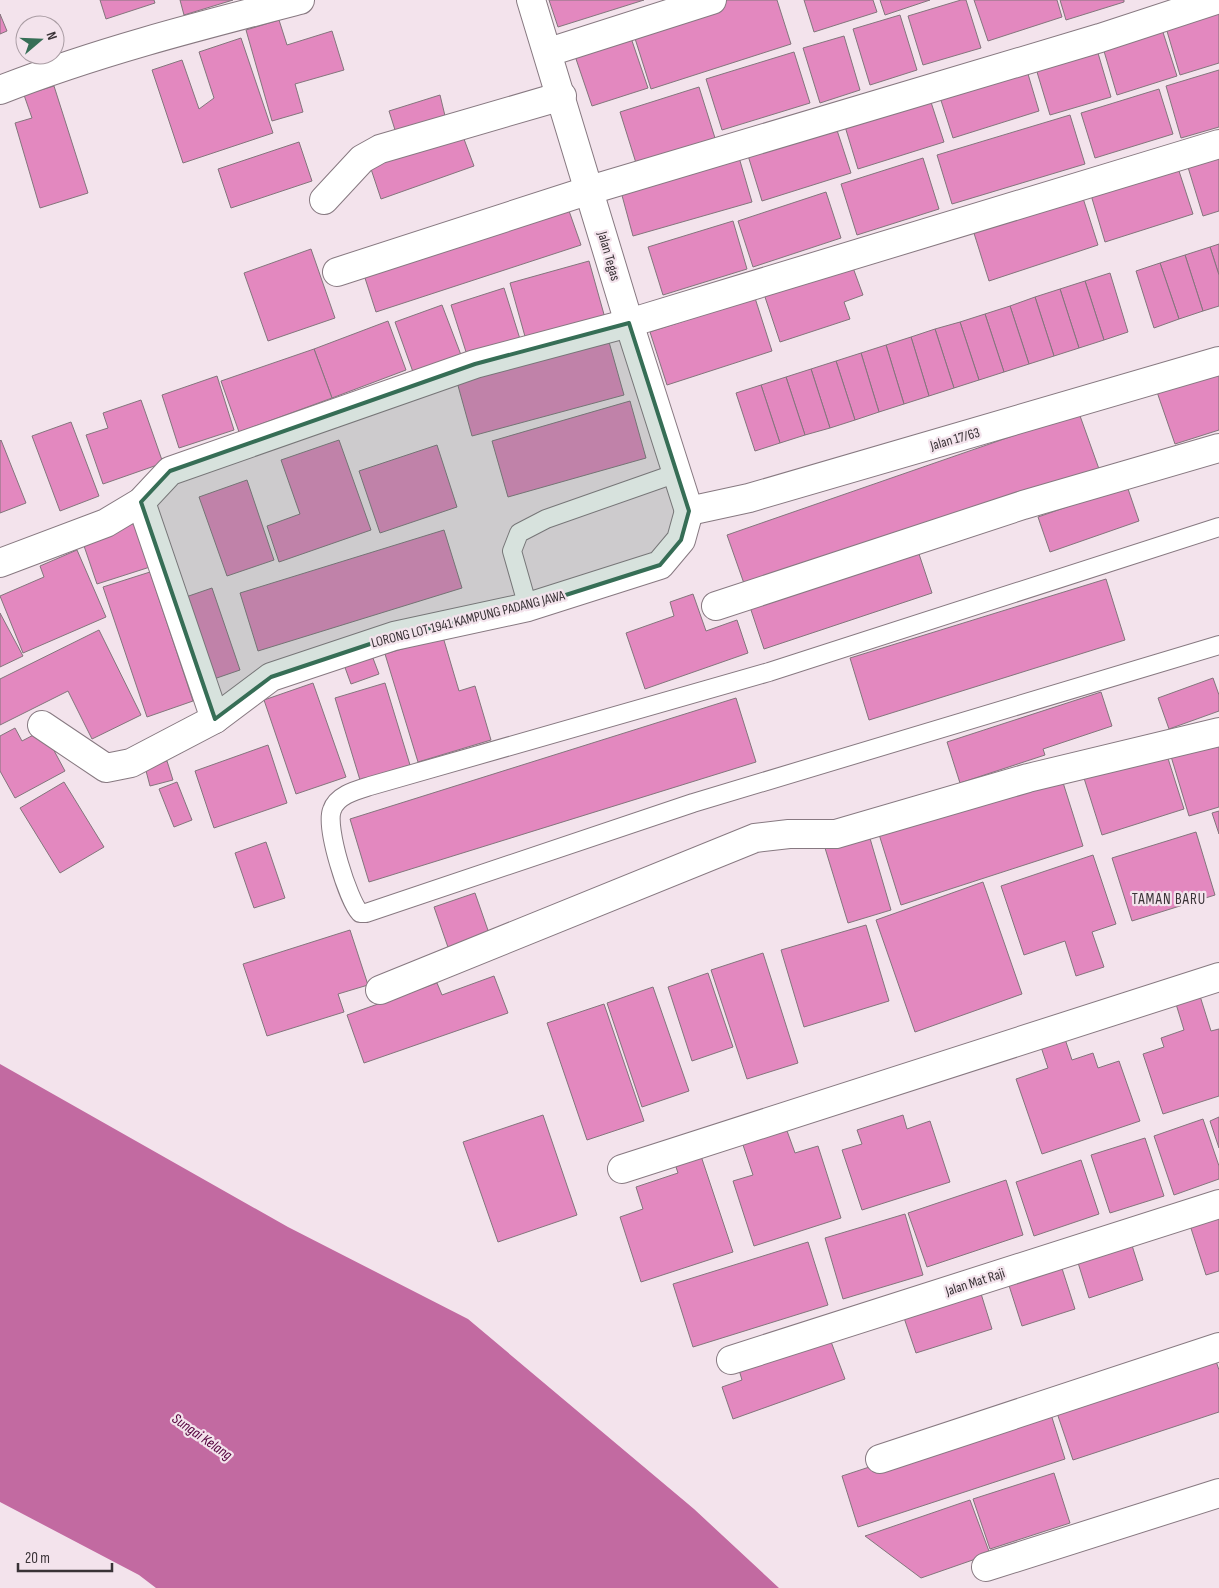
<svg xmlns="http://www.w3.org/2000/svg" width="1219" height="1588" viewBox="0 0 1219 1588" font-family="'Sofia Sans Condensed',sans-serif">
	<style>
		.water { fill: #c26aa1 }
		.building { fill: #e388bf; stroke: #83757c }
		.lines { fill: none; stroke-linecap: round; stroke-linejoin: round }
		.lane-casing { stroke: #877981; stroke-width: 20 }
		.street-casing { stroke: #877981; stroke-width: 30 }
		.lane { stroke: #fff; stroke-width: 18 }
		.street { stroke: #fff; stroke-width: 28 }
		.marked { fill: #366e56; fill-opacity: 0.2; stroke: #366e56; stroke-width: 4; stroke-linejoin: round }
		.labels { text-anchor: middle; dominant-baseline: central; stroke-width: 4.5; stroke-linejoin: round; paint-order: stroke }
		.street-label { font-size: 14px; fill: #393236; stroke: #f3e3ec }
		.neighbourhood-label { font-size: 15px; letter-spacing: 1px; fill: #393236; stroke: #f3e3ec }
		.water-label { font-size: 15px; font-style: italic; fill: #53003c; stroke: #f3e3ec }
	</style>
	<rect width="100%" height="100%" fill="#f3e3ec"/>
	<polygon class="water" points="0,1064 288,1227 468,1319 694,1509 779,1588 156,1588 139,1575 0,1502"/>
	<g class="building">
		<polygon points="100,0 154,0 155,3 106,19"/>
		<polygon points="180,0 233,0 184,15"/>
		<polygon points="549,0 644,0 558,27"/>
		<polygon points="722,0 777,0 791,44 651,89 632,29"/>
		<polygon points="804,0 873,0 877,12 814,32"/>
		<polygon points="880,0 930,0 885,15"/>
		<polygon points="961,0 966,0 981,48 923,65 908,16"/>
		<polygon points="974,0 1057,0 1062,17 988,41"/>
		<polygon points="1060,0 1124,0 1124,2 1066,20"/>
		<polygon points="1219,5 1219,63 1180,75 1164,21"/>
		<polygon points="0,14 7,31 0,34"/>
		<polygon points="900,15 917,70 870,85 853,29"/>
		<polygon points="279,20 287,45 332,31 344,70 295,84 303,112 272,121 246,30"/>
		<polygon points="1160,23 1177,76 1117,95 1101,41"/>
		<polygon points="630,35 648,88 592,106 574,53"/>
		<polygon points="844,36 860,90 820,103 803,48"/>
		<polygon points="241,38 273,133 183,163 152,70 182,60 199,109 214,98 199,52"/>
		<polygon points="1095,43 1111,97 1050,115 1034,62"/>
		<polygon points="794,52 810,103 722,130 706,79"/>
		<polygon points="1025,64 1039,111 953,138 938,91"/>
		<polygon points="1219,70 1219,127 1181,138 1166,86"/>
		<polygon points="54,86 88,193 40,208 15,123 32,118 24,95"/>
		<polygon points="699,87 715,138 636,163 620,112"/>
		<polygon points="1159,89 1173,134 1095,158 1081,113"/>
		<polygon points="928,93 944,142 858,169 843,120"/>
		<polygon points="440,95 446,120 396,133 389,111"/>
		<polygon points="1070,115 1085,164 952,204 937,155"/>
		<polygon points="834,121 851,173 762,201 746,149"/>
		<polygon points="461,131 474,166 381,199 369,163"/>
		<polygon points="299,142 312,181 231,208 218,169"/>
		<polygon points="738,154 752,202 633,236 620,188"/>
		<polygon points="1219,154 1219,211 1203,216 1187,164"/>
		<polygon points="923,158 939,209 857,235 841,184"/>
		<polygon points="1178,168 1193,214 1105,242 1091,195"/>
		<polygon points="826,192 841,238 753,267 738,221"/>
		<polygon points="1082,195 1098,245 989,281 973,230"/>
		<polygon points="568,208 581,245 376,312 364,275"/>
		<polygon points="733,221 747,269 663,295 648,247"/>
		<polygon points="1219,244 1219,275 1210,247"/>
		<polygon points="1210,247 1219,275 1219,306 1203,311 1185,255"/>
		<polygon points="311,249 335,318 268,341 244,273"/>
		<polygon points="1185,255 1203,311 1179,319 1160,263"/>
		<polygon points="589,261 605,318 526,340 510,283"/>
		<polygon points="1160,263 1179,319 1154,328 1136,271"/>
		<polygon points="852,265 863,295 844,302 850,319 780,342 764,294"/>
		<polygon points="1110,273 1128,332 1104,340 1085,281"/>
		<polygon points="1085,281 1104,340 1079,348 1060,289"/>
		<polygon points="504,288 520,339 467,355 451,305"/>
		<polygon points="1060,289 1079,348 1054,356 1035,297"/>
		<polygon points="1035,297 1054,356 1029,364 1010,306"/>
		<polygon points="755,298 772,351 667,385 650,332"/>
		<polygon points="442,305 461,355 413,372 395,322"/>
		<polygon points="1010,306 1029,364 1004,372 985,314"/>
		<polygon points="985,314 1004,372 979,380 960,322"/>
		<polygon points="388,321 406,370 332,398 314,349"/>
		<polygon points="960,322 979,380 954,388 935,329"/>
		<polygon points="935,329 954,388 929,396 911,337"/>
		<polygon points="911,337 929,396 904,404 886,345"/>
		<polygon points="609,342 624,395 472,436 457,382"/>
		<polygon points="886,345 904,404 879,412 861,353"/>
		<polygon points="314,349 332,398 239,432 221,381"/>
		<polygon points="861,353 879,412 855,420 836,361"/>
		<polygon points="836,361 855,420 830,428 811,369"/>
		<polygon points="811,369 830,428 805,435 786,377"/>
		<polygon points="1219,372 1219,430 1175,444 1157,392"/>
		<polygon points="217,376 234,430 179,448 162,395"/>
		<polygon points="786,377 805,435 780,443 761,385"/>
		<polygon points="761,385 780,443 755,451 736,393"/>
		<polygon points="141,400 163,463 103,484 86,435 108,428 103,413"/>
		<polygon points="630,401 646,458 508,497 492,441"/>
		<polygon points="1079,413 1099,469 747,592 727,535"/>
		<polygon points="71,422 99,496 60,511 32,436"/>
		<polygon points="1,440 26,503 0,513 0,441"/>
		<polygon points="339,440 371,530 279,562 267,526 300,514 281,460"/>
		<polygon points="437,445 457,507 380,533 359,471"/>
		<polygon points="247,480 274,560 227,576 199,497"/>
		<polygon points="1127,486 1139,521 1050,552 1038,517"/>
		<polygon points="136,523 150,567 97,584 82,540"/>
		<polygon points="444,530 462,588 258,651 240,593"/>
		<polygon points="917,548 932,593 764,649 749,604"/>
		<polygon points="77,550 106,617 23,653 0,596 44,577 40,566"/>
		<polygon points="150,572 193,701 147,717 103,587"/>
		<polygon points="1106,579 1125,640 869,720 850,658"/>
		<polygon points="212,588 240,670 208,681 180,599"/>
		<polygon points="693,594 706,631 737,620 748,653 645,689 626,633 674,616 670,602"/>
		<polygon points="0,613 23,656 0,667"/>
		<polygon points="99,630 141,715 92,739 68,691 0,725 0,679"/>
		<polygon points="443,637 459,691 475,686 491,740 418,762 385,654"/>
		<polygon points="371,653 379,674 351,684 343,662"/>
		<polygon points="1213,678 1219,695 1219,711 1169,729 1158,698"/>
		<polygon points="313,683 346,777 296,794 264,700"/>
		<polygon points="385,683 410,765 360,780 335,698"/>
		<polygon points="1101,692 1112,726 1043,749 1045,755 960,783 947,742"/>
		<polygon points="736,698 756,762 369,882 350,819"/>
		<polygon points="15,728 22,741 43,730 65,771 15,798 0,771 0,736"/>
		<polygon points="1219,738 1219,807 1189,816 1170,753"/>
		<polygon points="268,745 287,803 214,828 195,771"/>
		<polygon points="1165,749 1184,809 1102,835 1083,775"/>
		<polygon points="167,761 173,780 150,786 145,767"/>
		<polygon points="1060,773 1083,846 901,905 878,831"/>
		<polygon points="64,782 104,847 60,873 20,808"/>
		<polygon points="177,782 192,820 174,827 159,789"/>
		<polygon points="1219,811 1219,834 1212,813"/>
		<polygon points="1196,832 1215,895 1132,921 1112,858"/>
		<polygon points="869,835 891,910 848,923 825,848"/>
		<polygon points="266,842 285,898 254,908 235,853"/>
		<polygon points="1093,855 1116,924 1092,932 1104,967 1076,976 1065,941 1024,955 1001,886"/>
		<polygon points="983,882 1022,994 915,1032 876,920"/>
		<polygon points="475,893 491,939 450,953 434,907"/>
		<polygon points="866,925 889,1001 804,1027 781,950"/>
		<polygon points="350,930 368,985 338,994 344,1012 267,1036 243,964"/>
		<polygon points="763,953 798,1063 747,1079 711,970"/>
		<polygon points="708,973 733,1047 692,1061 668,987"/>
		<polygon points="494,976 508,1013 364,1063 347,1015 437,983 442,995"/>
		<polygon points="653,987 689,1091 642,1107 607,1003"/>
		<polygon points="1200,996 1211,1031 1219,1029 1219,1096 1163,1114 1143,1054 1164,1047 1161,1038 1184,1030 1176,1004"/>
		<polygon points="604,1004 644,1121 587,1140 547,1023"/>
		<polygon points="1064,1036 1072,1060 1093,1053 1098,1068 1119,1061 1140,1121 1042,1154 1016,1079 1048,1068 1040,1044"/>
		<polygon points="543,1115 577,1215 498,1242 463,1142"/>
		<polygon points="903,1115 907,1129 930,1121 950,1182 862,1210 842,1150 862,1144 857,1130"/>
		<polygon points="1219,1117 1219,1148 1210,1121"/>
		<polygon points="1203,1119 1219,1166 1219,1179 1174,1195 1154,1136"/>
		<polygon points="786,1128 795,1153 818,1146 841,1218 754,1246 733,1181 753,1175 742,1142"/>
		<polygon points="1145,1138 1164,1196 1110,1213 1091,1155"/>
		<polygon points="701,1156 733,1252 641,1282 620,1217 643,1209 636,1187 678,1173 675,1164"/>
		<polygon points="1081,1160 1099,1214 1034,1236 1016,1182"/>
		<polygon points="1006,1180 1023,1235 927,1267 908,1213"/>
		<polygon points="1219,1209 1219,1271 1206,1275 1188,1219"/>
		<polygon points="905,1214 923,1275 843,1299 825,1238"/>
		<polygon points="1129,1236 1143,1280 1089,1298 1075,1253"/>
		<polygon points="808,1242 828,1305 693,1347 673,1284"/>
		<polygon points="1058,1256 1075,1309 1022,1326 1005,1273"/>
		<polygon points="978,1284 992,1329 916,1353 901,1309"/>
		<polygon points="827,1331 845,1379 733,1419 722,1387 742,1380 737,1363"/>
		<polygon points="1215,1358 1219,1370 1219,1412 1073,1460 1056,1410"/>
		<polygon points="1049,1408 1065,1459 858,1527 842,1476"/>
		<polygon points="1054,1473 1070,1523 990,1549 973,1499"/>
		<polygon points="970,1500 990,1554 921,1578 865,1536"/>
	</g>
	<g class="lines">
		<defs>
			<g id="lane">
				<path d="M1219,527L769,672L370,786C357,790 337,795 332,810C325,827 348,900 360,913H366L693,803L1219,645"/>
				<polyline points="528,607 512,551 519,533 546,519 677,473"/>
			</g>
			<g id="street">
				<polyline points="531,0 629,323 689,511"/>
				<polyline points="549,52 712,0"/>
				<path d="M0,90C97,52 199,26 300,0"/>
				<polyline points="324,200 362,159 380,149 562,96"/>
				<polyline points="337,272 590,190 1100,38 1216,0"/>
				<polyline points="141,502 215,719"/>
				<polyline points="689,511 749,498 1219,361"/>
				<polyline points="0,563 106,523 141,502 170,471 475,364 629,323 1219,144"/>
				<polyline points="716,606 1023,505 1219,448"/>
				<polyline points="42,725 106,768 131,763 215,719 271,677 394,636 528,607 660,565 681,540 689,511"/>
				<polyline points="380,990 755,838 789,834 836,834 1028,778 1219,732"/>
				<polyline points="622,1169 1219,977"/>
				<polyline points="731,1360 1219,1204"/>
				<polyline points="880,1459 1219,1347"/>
				<polyline points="986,1567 1219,1493"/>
			</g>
		</defs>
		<use href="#lane" class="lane-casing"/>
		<use href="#street" class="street-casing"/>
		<use href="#lane" class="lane"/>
		<use href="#street" class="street"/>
	</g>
	<path class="marked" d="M629,323L689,511L681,540L660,565L528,607L394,636L271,677L215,719L141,502L170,471L475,364Z"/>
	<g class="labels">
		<g class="street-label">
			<text transform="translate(609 256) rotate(74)">Jalan Tegas</text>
			<text transform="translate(955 439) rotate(-16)">Jalan 17/63</text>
			<text transform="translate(468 619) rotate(-14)">LORONG LOT 1941 KAMPUNG PADANG JAWA</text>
			<text transform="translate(975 1282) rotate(-18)">Jalan Mat Raji</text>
		</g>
		<g class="neighbourhood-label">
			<text x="1169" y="899">TAMAN BARU</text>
		</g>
		<g class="water-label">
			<text transform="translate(202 1437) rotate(35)">Sungai Kelang</text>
		</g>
	</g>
	<g transform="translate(40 40) rotate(71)"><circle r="24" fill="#f3e3ec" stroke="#a99ca3"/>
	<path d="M0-4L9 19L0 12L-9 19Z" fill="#366e56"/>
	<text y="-8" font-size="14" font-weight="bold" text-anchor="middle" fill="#393236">N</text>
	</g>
	<path d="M18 1563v8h94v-8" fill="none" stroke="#393236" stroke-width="2.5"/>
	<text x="25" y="1563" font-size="15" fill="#393236" stroke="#f3e3ec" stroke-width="4" paint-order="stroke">20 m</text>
</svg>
